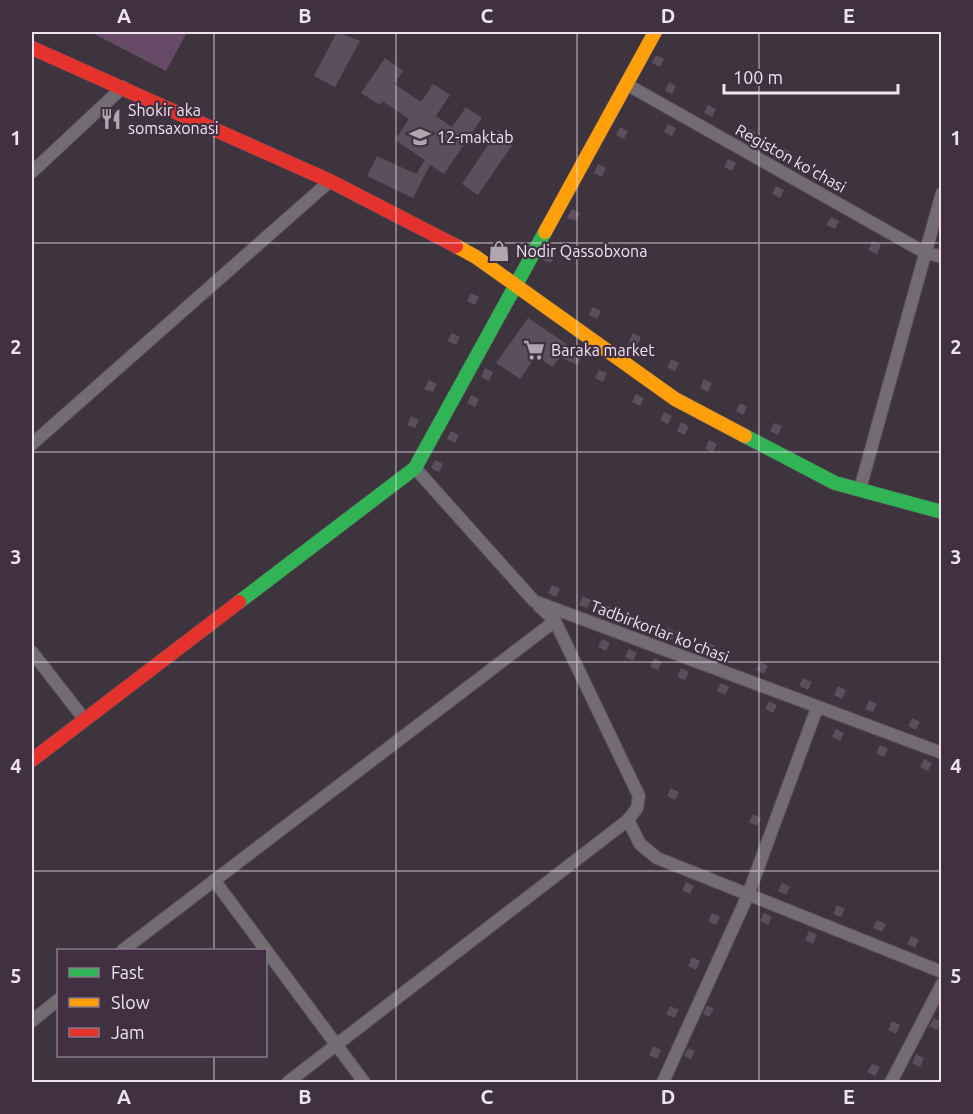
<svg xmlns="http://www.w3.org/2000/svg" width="973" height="1114" viewBox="0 0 973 1114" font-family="Ubuntu,sans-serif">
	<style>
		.green { fill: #674a67 }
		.building { fill: #5c4e5c }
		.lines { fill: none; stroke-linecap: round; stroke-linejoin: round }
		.street-casing { stroke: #595059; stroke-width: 14 }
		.fast-casing { stroke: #595059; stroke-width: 15 }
		.slow-casing { stroke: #595059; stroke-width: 15 }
		.jam-casing { stroke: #595059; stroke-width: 15 }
		.street { stroke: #736c73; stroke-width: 12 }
		.fast { stroke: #30b455; stroke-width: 14 }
		.slow { stroke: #ff9f0a; stroke-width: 14 }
		.jam { stroke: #e5322d; stroke-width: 14 }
		.grid { fill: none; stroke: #efe3ee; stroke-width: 1.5; stroke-opacity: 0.55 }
		.labels { text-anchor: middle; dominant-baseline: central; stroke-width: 4.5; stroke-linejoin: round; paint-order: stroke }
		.poi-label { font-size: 16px; fill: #efe3ee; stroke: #413041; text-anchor: start }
		.street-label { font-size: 16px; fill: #efe3ee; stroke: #413041 }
		.neatline { fill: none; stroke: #efe3ee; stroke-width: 2 }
		.grid-label { font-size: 20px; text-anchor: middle; font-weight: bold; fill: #efe3ee }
	</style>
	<rect width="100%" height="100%" fill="#3d343d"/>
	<polygon class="green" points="90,32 187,32 166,71"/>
	<g class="building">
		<polygon points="337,32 360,41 335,87 314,76"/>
		<polygon points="656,55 664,59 660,67 652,63"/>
		<polygon points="385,58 403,71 394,84 421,102 433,84 450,95 436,116 452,127 466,107 482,118 444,174 430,165 413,198 367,176 377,156 416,174 425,160 395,140 409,119 382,101 380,105 361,93"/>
		<polygon points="669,82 676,86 672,94 665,91"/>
		<polygon points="708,105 716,109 712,117 704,113"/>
		<polygon points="668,124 676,128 672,136 664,132"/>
		<polygon points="620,127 628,131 624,139 616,135"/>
		<polygon points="748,129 756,132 752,141 744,137"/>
		<polygon points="498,130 515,141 478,195 462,184"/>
		<polygon points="783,148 791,152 786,160 778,157"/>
		<polygon points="728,159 736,163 732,171 724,167"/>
		<polygon points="802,160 810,164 806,172 798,168"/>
		<polygon points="598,164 606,168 602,177 594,173"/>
		<polygon points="828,174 836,178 832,187 824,183"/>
		<polygon points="776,186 784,190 780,198 772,194"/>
		<polygon points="572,209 580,213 576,221 567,218"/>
		<polygon points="831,217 839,221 835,229 826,225"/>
		<polygon points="873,241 881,245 877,254 868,250"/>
		<polygon points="547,251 555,255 551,263 543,260"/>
		<polygon points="471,293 479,297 475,305 467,301"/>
		<polygon points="593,307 601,311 597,319 589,315"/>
		<polygon points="528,318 568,345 565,349 581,357 577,365 560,357 553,367 536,356 520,379 496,363"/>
		<polygon points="452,333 460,337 456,345 447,341"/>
		<polygon points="633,333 641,337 637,346 629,342"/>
		<polygon points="671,359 679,363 675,371 667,367"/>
		<polygon points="485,368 493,372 489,381 481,377"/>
		<polygon points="599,370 607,373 603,382 595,378"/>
		<polygon points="704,379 712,383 708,392 700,388"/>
		<polygon points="429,380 437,384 433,392 424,389"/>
		<polygon points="636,394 644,398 640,406 632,402"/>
		<polygon points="471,395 479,399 475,407 467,403"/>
		<polygon points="740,403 747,407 743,415 736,411"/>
		<polygon points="664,412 672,416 668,424 660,420"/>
		<polygon points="411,416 419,420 415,428 407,425"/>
		<polygon points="681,422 689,426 685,435 677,431"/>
		<polygon points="774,423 782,426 778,435 770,431"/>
		<polygon points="451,431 459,435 455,443 447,439"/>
		<polygon points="709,440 717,444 713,452 705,449"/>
		<polygon points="435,460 443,464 439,472 431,468"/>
		<polygon points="552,585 560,589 556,597 548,593"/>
		<polygon points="583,596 591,600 587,608 579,605"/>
		<polygon points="605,605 613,608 609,617 601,613"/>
		<polygon points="634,615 642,619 638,627 630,624"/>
		<polygon points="668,628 676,632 672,640 664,636"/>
		<polygon points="602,639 610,643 606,651 598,647"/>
		<polygon points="706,642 715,646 711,654 702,650"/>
		<polygon points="629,649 637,653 633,661 625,657"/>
		<polygon points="654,658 662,662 658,670 650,667"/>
		<polygon points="760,662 768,666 764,674 756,670"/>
		<polygon points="681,668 689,672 685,680 677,677"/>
		<polygon points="803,678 812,682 808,690 799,686"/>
		<polygon points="721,683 729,687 725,695 717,691"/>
		<polygon points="838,686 846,690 842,699 834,695"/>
		<polygon points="869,700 877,704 873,712 865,709"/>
		<polygon points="769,701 777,705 773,713 765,709"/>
		<polygon points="912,718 920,722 916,730 908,726"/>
		<polygon points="836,729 844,733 840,741 832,737"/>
		<polygon points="880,745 888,749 884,757 876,753"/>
		<polygon points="924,759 932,763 928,771 920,767"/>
		<polygon points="671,788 679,792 675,800 667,796"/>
		<polygon points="753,814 761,818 757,826 749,822"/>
		<polygon points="686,882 694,886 690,894 682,890"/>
		<polygon points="782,883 790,887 786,895 778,891"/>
		<polygon points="837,905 845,909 841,917 833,914"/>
		<polygon points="712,913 720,917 716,925 708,921"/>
		<polygon points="764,913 772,917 768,925 760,921"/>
		<polygon points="877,920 886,924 882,932 873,928"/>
		<polygon points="809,931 817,935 813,944 805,940"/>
		<polygon points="911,936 919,940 915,948 907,944"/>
		<polygon points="692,957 700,961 696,970 688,966"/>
		<polygon points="707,1005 714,1009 709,1017 703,1014"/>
		<polygon points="670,1006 679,1010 674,1018 666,1014"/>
		<polygon points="934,1018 941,1022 937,1030 929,1026"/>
		<polygon points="892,1021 900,1025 896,1034 888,1030"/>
		<polygon points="653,1046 661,1050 657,1059 649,1055"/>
		<polygon points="688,1048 695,1051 691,1060 684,1056"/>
		<polygon points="916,1054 924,1058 920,1067 912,1063"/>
		<polygon points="872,1064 880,1067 875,1076 867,1072"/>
	</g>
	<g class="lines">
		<defs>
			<g id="street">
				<polyline points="626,84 924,252 942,257"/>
				<polyline points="32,172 123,87"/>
				<polyline points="32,444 330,181"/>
				<polyline points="415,468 534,601 942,753"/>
				<polyline points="860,489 942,193"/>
				<polyline points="555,621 639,796 637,808 628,820"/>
				<polyline points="32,652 85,720"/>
				<polyline points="214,880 364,1082"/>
				<polyline points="123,950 555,621 539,606"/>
				<polyline points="32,1021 58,1000"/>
				<polyline points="288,1082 628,820 640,844 657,858 942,972"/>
				<polyline points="663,1082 748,895 817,708"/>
				<polyline points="891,1082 942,984"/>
			</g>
			<g id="fast">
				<polyline points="745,436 835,483 942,512"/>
				<polyline points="239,602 415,468 545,232"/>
			</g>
			<g id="slow">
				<polyline points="545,232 655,32"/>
				<polyline points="456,246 476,257 675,399 745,436"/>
			</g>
			<g id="jam">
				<polyline points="32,48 330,181 456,246"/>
				<polyline points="32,760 239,602"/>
			</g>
		</defs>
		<use href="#street" class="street-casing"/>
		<use href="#fast" class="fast-casing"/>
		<use href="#slow" class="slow-casing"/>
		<use href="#jam" class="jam-casing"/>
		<use href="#street" class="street"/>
		<use href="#fast" class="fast"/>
		<use href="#slow" class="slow"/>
		<use href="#jam" class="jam"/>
	</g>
	<path class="grid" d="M214,32V950M396,32V1082M577,32V1082M759,32V1082M32,243H942M32,452H942M32,662H942M32,871H942M214,1056V1082"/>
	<defs>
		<symbol id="restaurant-bare" viewBox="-9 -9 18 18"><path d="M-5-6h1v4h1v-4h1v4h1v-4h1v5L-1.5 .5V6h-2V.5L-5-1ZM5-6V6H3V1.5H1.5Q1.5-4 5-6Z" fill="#b1a6b0" stroke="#413041" stroke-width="2.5" paint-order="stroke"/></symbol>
		<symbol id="school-bare" viewBox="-9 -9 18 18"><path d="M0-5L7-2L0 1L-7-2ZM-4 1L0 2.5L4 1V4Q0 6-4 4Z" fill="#b1a6b0" stroke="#413041" stroke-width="2.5" paint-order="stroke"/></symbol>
		<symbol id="shop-bare" viewBox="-9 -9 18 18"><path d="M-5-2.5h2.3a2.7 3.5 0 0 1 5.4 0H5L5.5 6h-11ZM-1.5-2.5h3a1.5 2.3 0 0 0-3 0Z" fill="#b1a6b0" stroke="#413041" stroke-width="2.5" paint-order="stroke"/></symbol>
		<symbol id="supermarket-bare" viewBox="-9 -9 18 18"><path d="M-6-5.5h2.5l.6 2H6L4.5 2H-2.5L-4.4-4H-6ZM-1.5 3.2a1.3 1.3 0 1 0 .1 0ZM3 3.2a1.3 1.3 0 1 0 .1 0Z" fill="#b1a6b0" stroke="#413041" stroke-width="2.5" paint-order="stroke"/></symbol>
	</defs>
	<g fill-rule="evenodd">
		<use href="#restaurant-bare" x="96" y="104" width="30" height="30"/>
		<use href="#school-bare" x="405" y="122" width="30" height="30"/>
		<use href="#shop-bare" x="484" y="236" width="30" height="30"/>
		<use href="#supermarket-bare" x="519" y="335" width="30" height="30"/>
	</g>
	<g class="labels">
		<g class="poi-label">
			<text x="128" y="110">Shokir aka<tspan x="128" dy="18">somsaxonasi</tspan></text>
			<text x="437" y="137">12-maktab</text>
			<text x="516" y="251">Nodir Qassobxona</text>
			<text x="551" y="350">Baraka market</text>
		</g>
		<g class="street-label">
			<text transform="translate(791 158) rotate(29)">Registon ko'chasi</text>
			<text transform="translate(660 631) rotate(21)">Tadbirkorlar ko'chasi</text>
		</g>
	</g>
	<rect width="973" height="1114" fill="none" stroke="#413041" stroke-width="66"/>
	<rect x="57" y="949" width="210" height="108" fill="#413041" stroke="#877886" stroke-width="1.5"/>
	<rect x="69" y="968" width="30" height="9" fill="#30b455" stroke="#877886" stroke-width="1.5"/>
	<text x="111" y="979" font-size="18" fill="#efe3ee">Fast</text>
	<rect x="69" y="998" width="30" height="9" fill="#ff9f0a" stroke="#877886" stroke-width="1.5"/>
	<text x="111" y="1009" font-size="18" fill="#efe3ee">Slow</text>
	<rect x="69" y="1028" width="30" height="9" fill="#e5322d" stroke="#877886" stroke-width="1.5"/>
	<text x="111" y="1039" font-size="18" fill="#efe3ee">Jam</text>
	<path d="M724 84v9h174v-9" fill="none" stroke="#efe3ee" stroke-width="3"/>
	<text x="733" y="84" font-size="18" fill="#efe3ee" stroke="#413041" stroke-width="4.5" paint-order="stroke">100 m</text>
	<rect x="33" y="33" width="907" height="1048" class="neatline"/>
	<g class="grid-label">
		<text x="124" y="23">A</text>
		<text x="305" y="23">B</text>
		<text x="487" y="23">C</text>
		<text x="668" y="23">D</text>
		<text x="849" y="23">E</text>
		<text x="16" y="145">1</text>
		<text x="956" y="145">1</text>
		<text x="16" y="354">2</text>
		<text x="956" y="354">2</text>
		<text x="16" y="564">3</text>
		<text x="956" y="564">3</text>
		<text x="16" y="773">4</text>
		<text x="956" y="773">4</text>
		<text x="16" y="983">5</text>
		<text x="956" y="983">5</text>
		<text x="124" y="1104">A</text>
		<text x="305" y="1104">B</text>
		<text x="487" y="1104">C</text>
		<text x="668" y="1104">D</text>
		<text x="849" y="1104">E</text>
	</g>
</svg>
